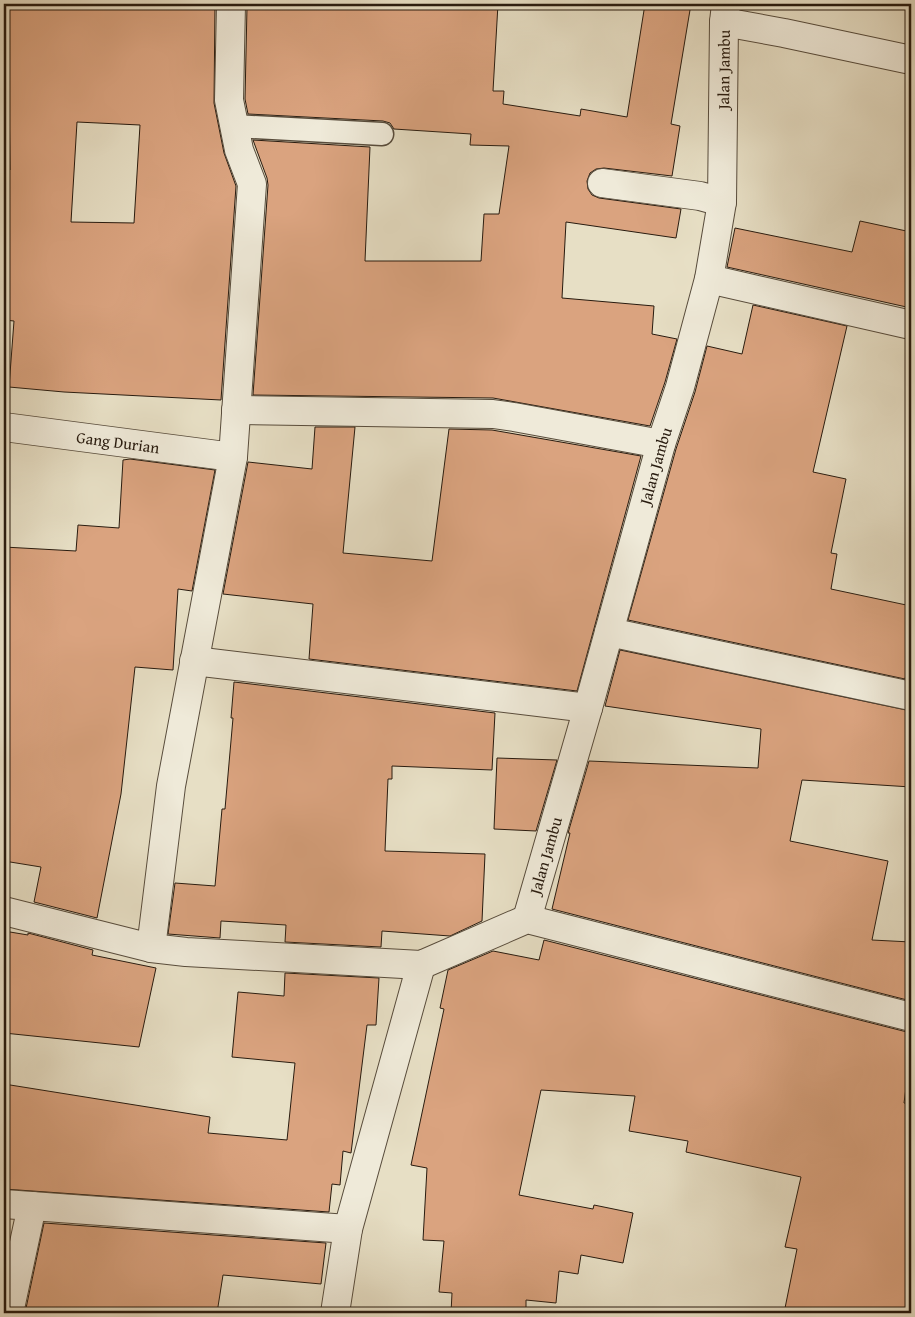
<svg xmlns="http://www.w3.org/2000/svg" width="915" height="1317" viewBox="0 0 915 1317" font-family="'Gentium Book Plus',serif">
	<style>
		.building { fill: #daa37f; stroke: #281b0f; fill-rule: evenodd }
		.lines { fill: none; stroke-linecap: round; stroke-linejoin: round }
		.service-casing { stroke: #584c3c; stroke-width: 25 }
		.minor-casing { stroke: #584c3c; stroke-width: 30 }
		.service { stroke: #efead9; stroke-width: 22 }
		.minor { stroke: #efead9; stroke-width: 28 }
		.labels { text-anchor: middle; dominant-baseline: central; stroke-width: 5; stroke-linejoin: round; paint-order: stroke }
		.street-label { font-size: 16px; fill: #281b0f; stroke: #efead9 }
	</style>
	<rect width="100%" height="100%" fill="#e7dfc5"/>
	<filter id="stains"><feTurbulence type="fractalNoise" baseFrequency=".004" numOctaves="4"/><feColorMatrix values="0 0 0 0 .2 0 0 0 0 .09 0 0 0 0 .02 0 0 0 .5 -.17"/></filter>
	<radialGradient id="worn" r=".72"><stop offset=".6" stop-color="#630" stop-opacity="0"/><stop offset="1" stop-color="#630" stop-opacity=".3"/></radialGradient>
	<g class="building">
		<path d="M8,4L215,5L214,103L224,153L236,186L221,400L64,392L9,387L14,321L4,320L7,280L4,279V170H10ZM77,122L140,125L134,223L71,222Z"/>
		<polygon points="253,4 498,4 493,91 504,91 503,104 580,116 581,109 627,117 645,4 691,4 671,124 680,126 672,176 604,168 596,169 590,173 587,181 588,189 592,195 599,198 681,209 676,238 566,222 562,298 654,306 652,334 677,339 665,382 650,426 493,398 253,395 268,185 267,178 253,140 370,147 365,261 481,261 484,214 499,214 509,146 470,145 471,134 394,129 390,123 383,121 248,114 245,99 247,7 253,7"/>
		<polygon points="860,221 911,232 911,308 727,267 735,228 852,252"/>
		<polygon points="753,305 847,326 813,472 846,479 831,553 837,554 831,589 911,606 911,652 905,679 628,620 676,449 695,392 707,346 742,354"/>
		<polygon points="315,427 355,427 343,553 432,561 449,429 492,430 641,456 577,691 309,659 313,604 223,594 248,462 312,469"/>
		<polygon points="130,459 215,470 192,591 178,589 173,670 135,667 121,794 97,918 34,902 41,867 4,861 4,547 76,551 78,525 119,528 123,460"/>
		<polygon points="620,650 911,711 911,787 802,780 790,841 888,861 872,940 911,942 911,1001 552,909 570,833 568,833 589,761 758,768 761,729 605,706"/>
		<polygon points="234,682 495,713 492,770 392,766 392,779 388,779 385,851 485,854 482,921 450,936 382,931 381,947 285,942 286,925 221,921 220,938 168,934 175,883 215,886 222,809 225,809 233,718 231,718"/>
		<polygon points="497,758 557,760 536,831 494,829"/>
		<polygon points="4,931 28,935 28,933 93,950 92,955 156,968 139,1047 4,1033"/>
		<polygon points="544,940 907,1032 911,1032 911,1050 904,1103 911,1104 911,1313 784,1313 797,1249 785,1247 801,1177 686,1152 688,1141 629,1131 635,1096 541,1090 519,1195 593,1209 594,1205 633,1213 623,1263 581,1255 578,1274 559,1271 556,1303 526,1300 526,1313 451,1313 452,1293 439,1292 444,1241 423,1240 427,1168 411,1165 444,1009 440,1008 448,970 493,951 539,960"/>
		<polygon points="285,973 379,978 376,1025 367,1025 351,1153 343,1151 340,1185 332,1184 329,1212 4,1189 4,1084 210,1117 208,1133 287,1140 295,1063 232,1057 238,992 284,996"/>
		<polygon points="44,1223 326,1243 321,1284 223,1275 217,1313 25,1313"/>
	</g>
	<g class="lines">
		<defs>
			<polyline id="service" points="234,126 382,134"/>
			<g id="minor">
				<polyline points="724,22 784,33 911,60"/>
				<polyline points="602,183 700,196 722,202"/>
				<polyline points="709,279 911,325"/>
				<polyline points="236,410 493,414 514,417 661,444"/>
				<path id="s1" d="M4,427L233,457"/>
				<polyline points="609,632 911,696"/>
				<polyline points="194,661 588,708"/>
				<polyline points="4,911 151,948 186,952 421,965 527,919 911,1017"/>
				<path id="s2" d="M527,919L588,708L661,444L680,387L709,279L722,202L724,22L726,4"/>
				<polyline points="151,948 171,786 233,457 252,184 239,150 229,100 231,4"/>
				<polyline points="4,1204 348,1229"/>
				<polyline points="9,1313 32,1206"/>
				<polyline points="335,1313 348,1229 421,965"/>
			</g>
		</defs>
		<use href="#service" class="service-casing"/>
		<use href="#minor" class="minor-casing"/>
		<use href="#service" class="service"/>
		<use href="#minor" class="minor"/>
	</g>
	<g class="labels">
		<g class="street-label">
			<text stroke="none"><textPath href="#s2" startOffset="876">Jalan Jambu</textPath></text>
			<text stroke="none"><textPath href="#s1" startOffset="115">Gang Durian</textPath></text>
			<text stroke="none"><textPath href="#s2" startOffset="471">Jalan Jambu</textPath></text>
			<text stroke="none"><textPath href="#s2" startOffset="66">Jalan Jambu</textPath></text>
		</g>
	</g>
	<rect width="915" height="1317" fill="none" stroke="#e7dfc5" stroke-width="20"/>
	<rect x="5" y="5" width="905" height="1307" fill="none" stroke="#281b0f" stroke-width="2.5"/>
	<rect x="10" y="10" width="895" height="1297" fill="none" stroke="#281b0f"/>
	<rect width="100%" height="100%" filter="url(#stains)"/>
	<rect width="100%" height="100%" fill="url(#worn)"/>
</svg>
